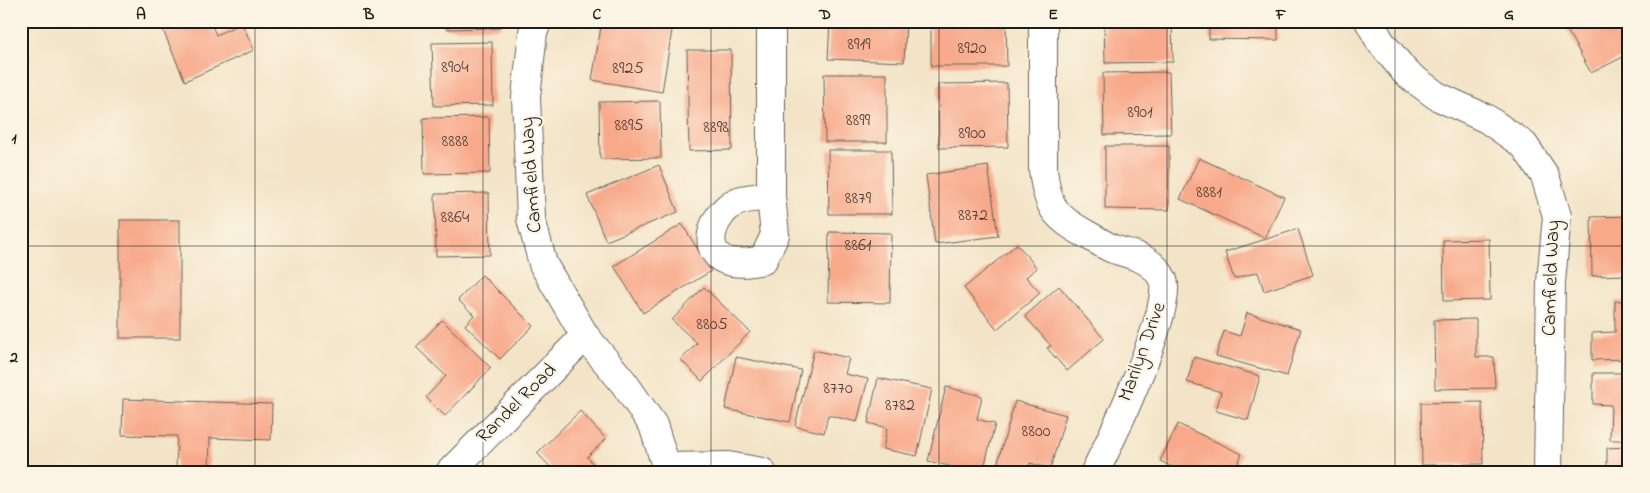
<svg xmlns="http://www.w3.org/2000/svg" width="1650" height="493" viewBox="0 0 1650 493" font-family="'Indie Flower',sans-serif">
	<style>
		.building { fill: #f8a98a }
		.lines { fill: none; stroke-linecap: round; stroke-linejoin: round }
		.street-casing { stroke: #676258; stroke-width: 30 }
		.street { stroke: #fff; stroke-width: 28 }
		.grid { fill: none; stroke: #1c1c1c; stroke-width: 1; stroke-opacity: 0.55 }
		.labels { text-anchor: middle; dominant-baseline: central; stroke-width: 4.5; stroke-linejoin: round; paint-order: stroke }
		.number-label { font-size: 18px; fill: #533f38 }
		.street-label { font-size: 20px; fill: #1c1c1c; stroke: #fcf5e5 }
		.neatline { fill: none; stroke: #1c1c1c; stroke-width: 2 }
		.grid-label { font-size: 16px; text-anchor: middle; font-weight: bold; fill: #1c1c1c }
	</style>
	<rect width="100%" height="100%" fill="#fcf5e5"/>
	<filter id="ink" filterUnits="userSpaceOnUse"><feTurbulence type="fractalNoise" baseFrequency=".02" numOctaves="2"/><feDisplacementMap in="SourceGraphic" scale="10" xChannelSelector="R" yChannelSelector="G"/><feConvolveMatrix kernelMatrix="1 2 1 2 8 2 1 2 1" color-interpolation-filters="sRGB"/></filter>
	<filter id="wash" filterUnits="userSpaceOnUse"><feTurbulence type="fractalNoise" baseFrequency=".0096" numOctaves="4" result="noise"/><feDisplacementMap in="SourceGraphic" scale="20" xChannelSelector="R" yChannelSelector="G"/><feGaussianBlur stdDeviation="1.12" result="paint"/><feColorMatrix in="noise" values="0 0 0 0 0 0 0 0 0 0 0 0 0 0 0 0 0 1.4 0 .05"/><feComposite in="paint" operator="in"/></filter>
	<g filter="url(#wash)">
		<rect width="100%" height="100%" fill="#f3e4c7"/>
		<g id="blocks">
			<g class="building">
				<polygon points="159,21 210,21 216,35 242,23 254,50 185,81"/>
				<polygon points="446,21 500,21 500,28 446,29"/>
				<polygon points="602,21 622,21 672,30 662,92 592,80"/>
				<polygon points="830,21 906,21 904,62 828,59"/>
				<polygon points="931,21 1006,21 1007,66 931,66"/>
				<polygon points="1104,21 1172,21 1173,62 1105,63"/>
				<polygon points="1209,21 1278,21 1278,40 1209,39"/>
				<polygon points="1562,21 1629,21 1629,54 1591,73"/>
				<polygon points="492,42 493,105 434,106 432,43"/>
				<polygon points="687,50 731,50 732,150 689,151"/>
				<polygon points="1169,72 1171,134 1104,135 1103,73"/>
				<polygon points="824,74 887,74 887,142 825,142"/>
				<polygon points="1007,83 1008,147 939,148 938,84"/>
				<polygon points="660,101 661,158 600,159 599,102"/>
				<polygon points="489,117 490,173 424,174 423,118"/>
				<polygon points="1105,146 1169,146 1169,210 1105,209"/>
				<polygon points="828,150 891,150 892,214 829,214"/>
				<polygon points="1199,158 1284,197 1265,238 1180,199"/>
				<polygon points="659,165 678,212 606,241 587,195"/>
				<polygon points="988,166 998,236 935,244 926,175"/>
				<polygon points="489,193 490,255 436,256 435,194"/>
				<polygon points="1629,216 1629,255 1626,255 1626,275 1592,276 1591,217"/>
				<rect x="120" y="220" width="60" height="118"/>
				<polygon points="682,224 711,271 643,313 614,266"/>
				<polygon points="1298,229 1313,275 1264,291 1258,272 1234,279 1225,252"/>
				<polygon points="829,232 891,233 890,303 828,302"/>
				<polygon points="1489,239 1490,300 1444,301 1443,240"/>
				<polygon points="1017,244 1037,268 1026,277 1040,293 997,329 964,288"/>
				<polygon points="482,275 533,326 500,359 465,325 474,315 458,300"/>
				<polygon points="1059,286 1104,339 1067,371 1047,348 1051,346 1025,316"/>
				<polygon points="704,287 750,332 702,381 681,360 697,343 672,320"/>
				<polygon points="1615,301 1629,301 1629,359 1592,360 1592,333 1615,332"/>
				<polygon points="1247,313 1301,329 1287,376 1216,356 1224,331 1240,336"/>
				<polygon points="1476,319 1476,357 1494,357 1495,388 1435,389 1434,320"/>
				<polygon points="442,320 491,368 445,416 426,397 446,376 416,347"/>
				<polygon points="814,350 849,358 845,374 868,379 857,422 828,415 824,433 795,426"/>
				<polygon points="736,357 801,370 790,422 725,409"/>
				<polygon points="1194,357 1260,376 1248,420 1216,411 1221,392 1187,382"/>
				<polygon points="1593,373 1629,373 1629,440 1610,440 1611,405 1593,404"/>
				<polygon points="878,378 932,389 917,456 883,449 887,428 868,423"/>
				<polygon points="946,387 982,396 977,419 995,424 983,472 974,472 928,461"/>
				<polygon points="123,399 272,404 271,440 210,438 209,471 176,470 177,436 122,435"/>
				<polygon points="1015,401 1066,415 1050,469 1030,463 1028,472 995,472"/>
				<polygon points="1482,402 1483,464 1422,465 1421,403"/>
				<polygon points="580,411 606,439 587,457 601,472 555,472 537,453"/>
				<polygon points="1178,424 1242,454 1234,472 1183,472 1160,461"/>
				<polygon points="1629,447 1629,472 1607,472 1607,448"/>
			</g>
		</g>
	</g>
	<g filter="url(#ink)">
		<use href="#blocks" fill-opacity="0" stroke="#676258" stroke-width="1"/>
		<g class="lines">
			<defs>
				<g id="street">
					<polyline points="538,21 533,32 526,97 531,219 543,264 585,336 624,383 653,425 668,472"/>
					<path d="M1043,21V169C1047,206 1054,217 1086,234C1095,239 1104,245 1113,249C1133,255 1154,259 1163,280C1174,307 1110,442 1095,472"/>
					<polyline points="1369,21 1380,41 1406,73 1437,96 1487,119 1524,145 1545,176 1557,216 1551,282 1548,472"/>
					<path d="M771,196L775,235L763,260C753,262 743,264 732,262C698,256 711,214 736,202C746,197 760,198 771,196Z"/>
					<polyline points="771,196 771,21"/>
					<polyline points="668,467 728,466 762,472"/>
					<polyline points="450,472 585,336"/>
				</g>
			</defs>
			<use href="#street" class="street-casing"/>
			<use href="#street" class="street"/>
		</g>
	</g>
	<path class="grid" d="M255,21V472M483,21V472M711,21V472M939,21V472M1167,21V472M1395,21V472M21,246H1629"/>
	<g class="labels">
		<g class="number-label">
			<text x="859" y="45">8919</text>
			<text x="972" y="49">8920</text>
			<text x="455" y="68">8904</text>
			<text x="628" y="69">8925</text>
			<text x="1140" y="113">8901</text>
			<text x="858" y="121">8899</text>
			<text x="629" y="126">8895</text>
			<text x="716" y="128">8898</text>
			<text x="972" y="134">8900</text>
			<text x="455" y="142">8888</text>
			<text x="1209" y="193">8881</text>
			<text x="858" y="199">8879</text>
			<text x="973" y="216">8872</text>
			<text x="455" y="218">8864</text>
			<text x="858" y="246">8861</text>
			<text x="712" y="325">8805</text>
			<text x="838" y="389">8770</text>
			<text x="900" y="406">8782</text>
			<text x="1036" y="432">8800</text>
		</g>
		<g class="street-label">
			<text transform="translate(532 175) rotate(-94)">Camfield Way</text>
			<text transform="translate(1552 278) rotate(-88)">Camfield Way</text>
			<text transform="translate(1143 352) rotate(-70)">Marilyn Drive</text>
			<text transform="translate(517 404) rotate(-45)">Randel Road</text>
		</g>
	</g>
	<rect width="1650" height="493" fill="none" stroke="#fcf5e5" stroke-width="55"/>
	<rect x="28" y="28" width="1594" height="438" class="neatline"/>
	<g class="grid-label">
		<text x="141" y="19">A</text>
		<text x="369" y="19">B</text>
		<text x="597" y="19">C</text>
		<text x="825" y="19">D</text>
		<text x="1053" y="19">E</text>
		<text x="1281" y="19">F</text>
		<text x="1509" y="19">G</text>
		<text x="14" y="143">1</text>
		<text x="14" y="362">2</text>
	</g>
</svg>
